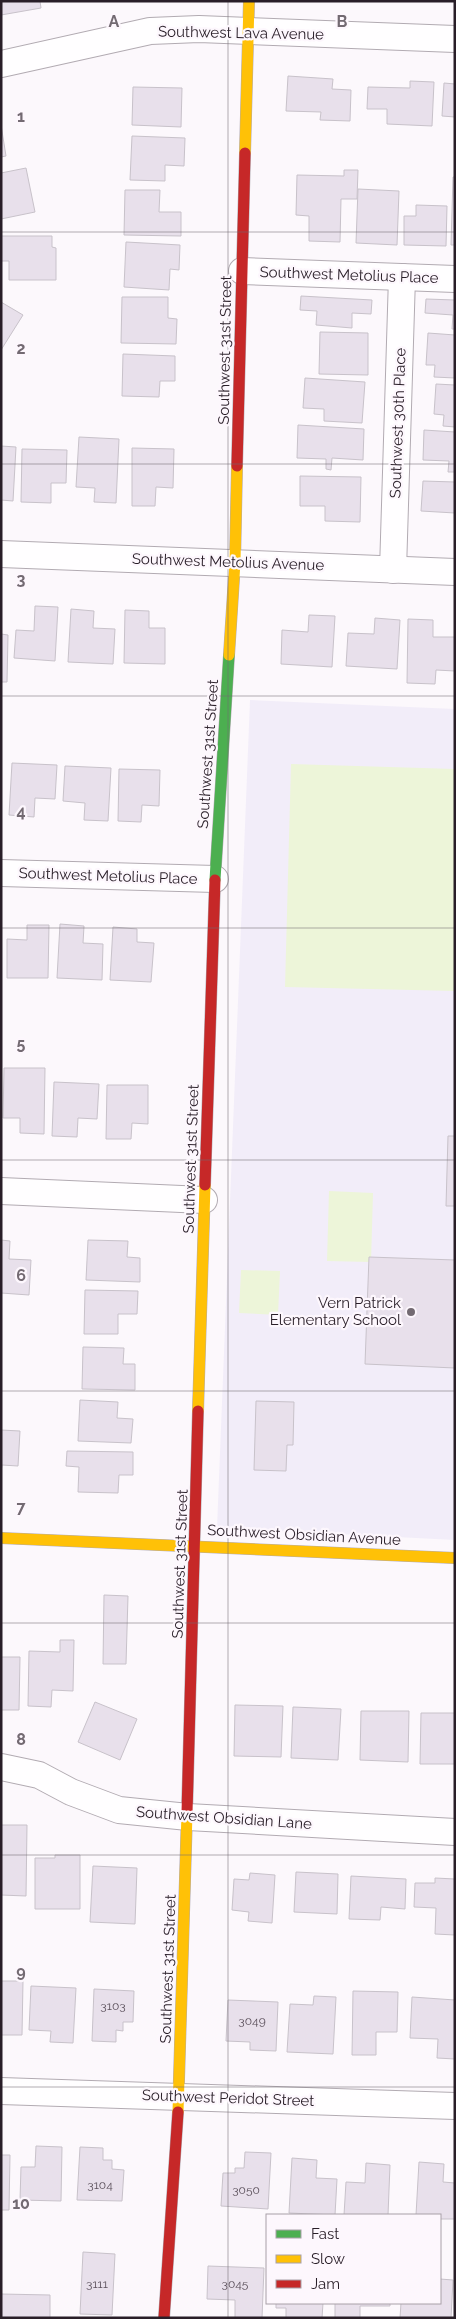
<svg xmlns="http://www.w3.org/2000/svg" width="456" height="2319" viewBox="0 0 456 2319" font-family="Raleway,sans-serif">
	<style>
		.education { fill: #f2edf9 }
		.green { fill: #edf5d9 }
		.building { fill: #e8e0eb; stroke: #c8c2ca }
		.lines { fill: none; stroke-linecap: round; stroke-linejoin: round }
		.street-casing { stroke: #b2abb2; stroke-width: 28 }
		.fast-casing { stroke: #b2abb2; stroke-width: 12 }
		.slow-casing { stroke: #b2abb2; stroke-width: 12 }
		.jam-casing { stroke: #b2abb2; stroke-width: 12 }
		.street { stroke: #fffeff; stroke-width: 26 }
		.fast { stroke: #4caf50; stroke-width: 11 }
		.slow { stroke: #ffc107; stroke-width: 11 }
		.jam { stroke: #c62828; stroke-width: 11 }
		.grid { fill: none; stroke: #736a72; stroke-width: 1; stroke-opacity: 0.55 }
		.poi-dot { fill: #736a72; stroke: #fdf7fd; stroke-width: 2 }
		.labels { text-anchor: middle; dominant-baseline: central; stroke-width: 4.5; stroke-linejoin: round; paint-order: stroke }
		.number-label { font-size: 12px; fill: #5b505b }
		.street-label { font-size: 15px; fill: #291e28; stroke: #fdf7fd }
		.poi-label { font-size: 15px; fill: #291e28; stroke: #fdf7fd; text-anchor: end }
		.grid-label { font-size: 16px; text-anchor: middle; font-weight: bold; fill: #736a72; stroke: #fdf7fd; stroke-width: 4.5; stroke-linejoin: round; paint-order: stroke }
	</style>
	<rect width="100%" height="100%" fill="#fcf8fc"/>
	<polygon class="education" points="250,700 455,709 455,1540 217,1528"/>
	<g class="green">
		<polygon points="291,764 455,769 455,991 285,987"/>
		<polygon points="329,1191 373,1193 371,1262 327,1261"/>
		<polygon points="241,1270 280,1271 278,1315 239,1313"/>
	</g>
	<g class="building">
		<polygon points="1,1 40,1 41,8 1,15"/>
		<polygon points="288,76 333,79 332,89 351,90 350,121 320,120 321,112 286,111"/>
		<polygon points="410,81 434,82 432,126 387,124 387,109 367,109 368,87 410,88"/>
		<polygon points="444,83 455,84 455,117 442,116"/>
		<polygon points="133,87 182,88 181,127 132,125"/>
		<polygon points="1,125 6,156 1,157"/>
		<polygon points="132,136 185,138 184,166 165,165 165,181 130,180"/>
		<polygon points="26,168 35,212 1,219 1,173"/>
		<polygon points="344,170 358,170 357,199 341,199 340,242 309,241 309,216 296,215 297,175 344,176"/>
		<polygon points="453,177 455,177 455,245 451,245"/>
		<polygon points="358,189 399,191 397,245 356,243"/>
		<polygon points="125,190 160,190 159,212 181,212 181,236 124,235"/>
		<polygon points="416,205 447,206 446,246 404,245 404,216 416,216"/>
		<polygon points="1,236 52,236 52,247 56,248 56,280 9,280 9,261 1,261"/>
		<polygon points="126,242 180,245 179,270 170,269 169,290 124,287"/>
		<polygon points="301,296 372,300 371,314 352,313 352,328 316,325 317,311 300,310"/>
		<polygon points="122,297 168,297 168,318 177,319 176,344 121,343"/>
		<polygon points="426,299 455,300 455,329 452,329 453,315 425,313"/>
		<polygon points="1,302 23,315 1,350"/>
		<polygon points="320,332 368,333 368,375 319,374"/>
		<polygon points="428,333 455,335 455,378 434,377 435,365 426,365"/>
		<polygon points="123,354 175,356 175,381 160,381 159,397 122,396"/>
		<polygon points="305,378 365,382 362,423 324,421 324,409 303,408"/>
		<polygon points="436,384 455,385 455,427 443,426 444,415 434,414"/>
		<polygon points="298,425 364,429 363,460 332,458 331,470 326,469 326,459 297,458"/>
		<polygon points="424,430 455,432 455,472 448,472 449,461 423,460"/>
		<polygon points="79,437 119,439 116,503 94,502 95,488 76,487"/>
		<polygon points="1,446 16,447 13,501 1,500"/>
		<polygon points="132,448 174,449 173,488 156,487 155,506 132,506"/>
		<polygon points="22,449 67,450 66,483 51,483 51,503 21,502"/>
		<polygon points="300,476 361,477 360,522 325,521 325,506 300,506"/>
		<polygon points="423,481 455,482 455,513 421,511"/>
		<polygon points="35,606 58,607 55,661 14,658 16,630 34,631"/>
		<polygon points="71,609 94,611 93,628 115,629 113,664 68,662"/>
		<polygon points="125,610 149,611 149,628 165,628 165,664 124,663"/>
		<polygon points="309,615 335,616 332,667 281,664 282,630 308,632"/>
		<polygon points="375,618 400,620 397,669 346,666 348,633 374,634"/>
		<polygon points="408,619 433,620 433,637 455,637 455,671 436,670 435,684 407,683"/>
		<polygon points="1,634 8,635 7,682 1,682"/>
		<polygon points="12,763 57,765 55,799 35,798 34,817 9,815"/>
		<polygon points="65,766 111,768 108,821 84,820 85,803 63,801"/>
		<polygon points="119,769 160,770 159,806 142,805 141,822 118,821"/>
		<polygon points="60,924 84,926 83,943 103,944 102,980 57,978"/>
		<polygon points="27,925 49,925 48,978 7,978 7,939 27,940"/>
		<polygon points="113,927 137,929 137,942 154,943 151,982 110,980"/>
		<polygon points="4,1068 45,1068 44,1134 20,1133 20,1118 3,1118"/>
		<polygon points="54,1082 99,1084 97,1119 78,1118 77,1137 52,1136"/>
		<polygon points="107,1085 148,1085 148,1124 132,1123 131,1139 106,1139"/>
		<polygon points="448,1136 455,1136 455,1206 446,1206"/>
		<polygon points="1,1240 10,1241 9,1259 31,1260 29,1295 1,1293"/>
		<polygon points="88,1240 128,1241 127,1257 140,1258 140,1282 86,1280"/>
		<polygon points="369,1257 455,1260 455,1368 365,1364"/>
		<polygon points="85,1290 138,1291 137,1314 118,1314 118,1334 84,1334"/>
		<polygon points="83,1347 124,1348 123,1364 135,1364 135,1390 82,1389"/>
		<polygon points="80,1400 118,1402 117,1418 133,1419 131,1443 78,1441"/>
		<polygon points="256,1401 294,1402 293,1445 287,1445 286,1471 254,1470"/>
		<polygon points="1,1430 20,1431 18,1466 2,1465 1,1472"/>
		<polygon points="67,1451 133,1452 133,1475 119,1475 118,1493 78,1492 79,1467 66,1466"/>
		<polygon points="104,1595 128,1596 126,1664 103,1664"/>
		<polygon points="60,1640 74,1640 73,1691 52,1690 51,1707 28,1706 29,1651 60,1652"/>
		<polygon points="1,1657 20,1657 19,1710 1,1710"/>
		<polygon points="95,1702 137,1719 120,1760 78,1742"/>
		<polygon points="235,1705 283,1706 281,1757 234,1756"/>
		<polygon points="293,1707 341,1709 338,1760 291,1758"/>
		<polygon points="361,1711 409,1711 408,1762 360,1760"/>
		<polygon points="421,1713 455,1713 455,1764 420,1764"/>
		<polygon points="1,1825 27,1825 26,1896 1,1895"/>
		<polygon points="55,1855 80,1855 80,1909 35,1909 35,1858 55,1858"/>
		<polygon points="93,1866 137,1868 135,1924 90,1922"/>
		<polygon points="296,1872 338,1874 337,1914 294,1912"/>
		<polygon points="250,1873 275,1875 272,1923 248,1921 249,1912 232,1910 234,1879 249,1880"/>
		<polygon points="351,1876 406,1879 405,1909 381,1907 380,1920 349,1919"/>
		<polygon points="435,1878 455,1879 455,1935 435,1934 436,1908 414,1907 415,1883 435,1883"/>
		<polygon points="1,1981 23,1981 22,2035 1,2035"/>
		<polygon points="31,1986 76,1988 73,2043 50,2042 51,2031 29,2030"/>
		<polygon points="94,1989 134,1991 133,2022 123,2022 123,2031 116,2030 116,2042 92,2041"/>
		<polygon points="353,1991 398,1992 397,2032 376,2032 376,2055 352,2055"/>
		<polygon points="314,1996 336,1997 333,2054 287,2052 290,2004 313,2005"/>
		<polygon points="412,1997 455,2000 455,2059 437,2058 438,2039 410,2038"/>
		<polygon points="228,2000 278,2002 276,2051 250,2050 250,2042 226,2041"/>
		<polygon points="36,2146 62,2147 61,2201 20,2200 21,2167 35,2167"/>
		<polygon points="80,2147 103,2148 103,2160 112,2160 112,2169 124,2170 122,2201 77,2200"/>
		<polygon points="245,2152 271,2153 268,2209 221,2206 223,2173 235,2173 235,2168 244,2168"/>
		<polygon points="1,2155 10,2155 9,2210 1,2210"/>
		<polygon points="292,2158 317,2160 316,2178 337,2179 335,2215 289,2213"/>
		<polygon points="419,2162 444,2164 443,2182 455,2183 455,2219 440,2219 440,2215 416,2215"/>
		<polygon points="366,2163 390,2165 388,2215 344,2215 346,2182 365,2183"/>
		<polygon points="83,2252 115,2254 112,2315 80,2314"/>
		<polygon points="208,2266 264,2268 262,2318 235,2318 235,2300 207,2299"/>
		<polygon points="440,2279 453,2280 451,2318 400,2318 401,2303 440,2303"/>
		<polygon points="1,2294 50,2295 50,2318 1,2318"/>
		<polygon points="276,2303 323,2303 322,2318 286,2318 286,2308 276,2308"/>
		<polygon points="335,2303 390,2303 390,2306 360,2306 360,2318 335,2318"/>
	</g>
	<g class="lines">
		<defs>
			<g id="street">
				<polyline points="1,64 150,31 199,29 455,39"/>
				<polyline points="242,271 455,279"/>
				<polyline points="1,554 455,572"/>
				<polyline points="393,570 402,277"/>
				<polyline points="1,873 215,879"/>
				<polyline points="1,1191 204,1200"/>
				<polyline points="1,1767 39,1775 71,1792 119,1810 188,1817 455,1832"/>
				<polyline points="1,2091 455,2106"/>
			</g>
			<polyline id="fast" points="215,880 229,655"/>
			<g id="slow">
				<polyline points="245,153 249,1"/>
				<polyline points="229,655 235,562 237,466"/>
				<polyline points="198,1411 205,1185"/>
				<polyline points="1,1538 455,1558"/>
				<polyline points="178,2112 187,1813"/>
			</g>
			<g id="jam">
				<polyline points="237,466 245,153"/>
				<polyline points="205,1185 215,880"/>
				<polyline points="187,1813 198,1411"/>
				<polyline points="164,2318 178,2112"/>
			</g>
		</defs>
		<use href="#street" class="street-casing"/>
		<use href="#fast" class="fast-casing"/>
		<use href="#slow" class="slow-casing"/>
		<use href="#jam" class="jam-casing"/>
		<use href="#street" class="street"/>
		<use href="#fast" class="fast"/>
		<use href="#slow" class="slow"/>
		<use href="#jam" class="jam"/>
	</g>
	<path class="grid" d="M228,1V2318M1,232H455M1,464H455M1,696H455M1,928H455M1,1160H455M1,1391H455M1,1623H455M1,1855H455M1,2087H455"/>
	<circle class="poi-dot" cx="411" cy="1312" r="5"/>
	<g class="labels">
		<g class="number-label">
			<text x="113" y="2006">3103</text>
			<text x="252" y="2021">3049</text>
			<text x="100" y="2185">3104</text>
			<text x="246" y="2190">3050</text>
			<text x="97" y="2284">3111</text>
			<text x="235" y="2284">3045</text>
		</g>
		<g class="street-label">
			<text transform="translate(241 33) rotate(1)">Southwest Lava Avenue</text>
			<text transform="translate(349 275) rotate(2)">Southwest Metolius Place</text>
			<text transform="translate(225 350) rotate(-89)">Southwest 31st Street</text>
			<text transform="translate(398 423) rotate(-88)">Southwest 30th Place</text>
			<text transform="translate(228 562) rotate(2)">Southwest Metolius Avenue</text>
			<text transform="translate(208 754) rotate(-86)">Southwest 31st Street</text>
			<text transform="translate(108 876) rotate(2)">Southwest Metolius Place</text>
			<text transform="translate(191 1159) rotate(-88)">Southwest 31st Street</text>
			<text transform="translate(304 1535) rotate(3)">Southwest Obsidian Avenue</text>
			<text transform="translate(180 1564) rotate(-88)">Southwest 31st Street</text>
			<text transform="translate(224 1818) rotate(4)">Southwest Obsidian Lane</text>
			<text transform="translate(168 1969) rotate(-88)">Southwest 31st Street</text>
			<text transform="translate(228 2098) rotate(2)">Southwest Peridot Street</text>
		</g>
		<g class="poi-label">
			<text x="401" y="1303">Vern Patrick<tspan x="401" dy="17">Elementary School</tspan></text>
		</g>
	</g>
	<g class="grid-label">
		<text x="114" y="27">A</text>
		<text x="342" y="27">B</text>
		<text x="21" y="122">1</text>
		<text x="21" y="354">2</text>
		<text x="21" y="585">3</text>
		<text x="21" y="817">4</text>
		<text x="21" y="1049">5</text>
		<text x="21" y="1281">6</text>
		<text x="21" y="1513">7</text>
		<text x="21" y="1745">8</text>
		<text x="21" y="1977">9</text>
		<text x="21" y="2209">10</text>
	</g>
	<rect width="456" height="2319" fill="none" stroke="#291e28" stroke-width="5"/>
	<rect x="266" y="2214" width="175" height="90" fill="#fdf7fd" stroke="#a8a0a8"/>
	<rect x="276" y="2230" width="25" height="8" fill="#4caf50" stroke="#a8a0a8"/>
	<text x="311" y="2239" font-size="15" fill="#291e28">Fast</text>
	<rect x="276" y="2255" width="25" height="8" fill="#ffc107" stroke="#a8a0a8"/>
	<text x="311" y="2264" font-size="15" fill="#291e28">Slow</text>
	<rect x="276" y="2280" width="25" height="8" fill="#c62828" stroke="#a8a0a8"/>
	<text x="311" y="2289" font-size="15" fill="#291e28">Jam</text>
</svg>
